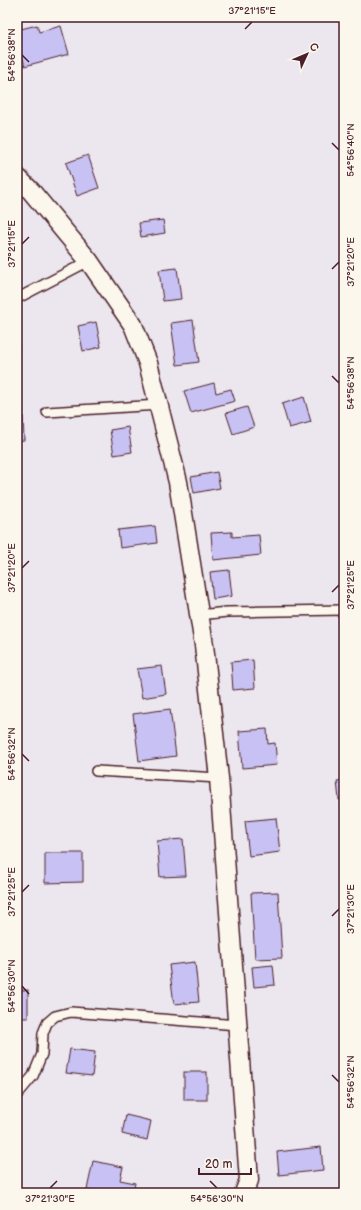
<svg xmlns="http://www.w3.org/2000/svg" width="361" height="1210" viewBox="0 0 361 1210" font-family="'Balsamiq Sans',sans-serif">
	<style>
		.building { fill: #c8c2f4; stroke: #4a1f2b }
		.lines { fill: none; stroke-linecap: round; stroke-linejoin: round }
		.lane-casing { stroke: #4a1f2b; stroke-width: 12 }
		.street-casing { stroke: #4a1f2b; stroke-width: 21 }
		.lane { stroke: #fbf7ec; stroke-width: 9 }
		.street { stroke: #fbf7ec; stroke-width: 18 }
		.ticks { fill: none; stroke: #4a1f2b; stroke-width: 1.5 }
		.neatline { fill: none; stroke: #4a1f2b; stroke-width: 1.5 }
		.ticks-label { font-size: 10px; text-anchor: middle; fill: #4a1f2b }
	</style>
	<rect width="100%" height="100%" fill="#ece7ee"/>
	<filter id="ink" filterUnits="userSpaceOnUse"><feTurbulence type="fractalNoise" baseFrequency=".025" numOctaves="2"/><feDisplacementMap in="SourceGraphic" scale="8" xChannelSelector="R" yChannelSelector="G"/><feConvolveMatrix kernelMatrix="1 2 1 2 8 2 1 2 1" color-interpolation-filters="sRGB"/></filter>
	<g filter="url(#ink)">
		<g class="building">
			<polygon points="37,25 39,32 61,26 69,54 25,66 17,37 17,30"/>
			<polygon points="88,155 99,188 77,196 66,163"/>
			<polygon points="163,220 165,233 141,237 139,223"/>
			<polygon points="177,268 181,299 163,301 159,270"/>
			<polygon points="193,320 199,362 177,365 171,323"/>
			<polygon points="96,322 101,347 83,351 78,326"/>
			<rect x="17" y="333" width="2" height="23"/>
			<polygon points="214,383 216,393 231,389 235,401 191,413 184,391"/>
			<polygon points="304,397 311,422 289,428 282,404"/>
			<polygon points="247,407 254,427 233,434 226,413"/>
			<polygon points="23,416 24,440 17,441 17,417"/>
			<polygon points="128,427 132,452 114,455 110,430"/>
			<polygon points="217,472 220,488 194,493 191,477"/>
			<polygon points="155,526 157,543 120,548 118,530"/>
			<polygon points="232,532 232,537 259,535 261,555 213,560 211,533"/>
			<polygon points="229,570 232,596 213,599 210,572"/>
			<polygon points="253,660 255,688 233,690 231,662"/>
			<polygon points="162,666 166,694 142,698 137,669"/>
			<polygon points="170,709 176,756 139,761 133,714"/>
			<polygon points="267,729 268,744 275,743 277,765 242,768 239,731"/>
			<polygon points="344,780 344,800 339,800 337,781"/>
			<polygon points="276,818 280,852 249,856 245,821"/>
			<polygon points="183,839 186,876 160,877 157,841"/>
			<polygon points="45,853 83,853 83,882 45,883"/>
			<polygon points="278,892 282,958 255,959 251,893"/>
			<polygon points="195,962 199,1002 174,1004 169,965"/>
			<polygon points="273,965 275,985 254,987 252,967"/>
			<rect x="17" y="990" width="11" height="28"/>
			<polygon points="70,1049 95,1052 92,1076 66,1073"/>
			<rect x="184" y="1072" width="23" height="28"/>
			<polygon points="126,1115 151,1121 147,1140 122,1134"/>
			<polygon points="321,1147 323,1170 279,1175 277,1152"/>
			<polygon points="93,1161 123,1167 120,1180 135,1183 133,1193 102,1193 87,1190"/>
		</g>
		<g class="lines">
			<defs>
				<g id="lane">
					<polyline points="20,297 89,261"/>
					<polyline points="47,412 159,405"/>
					<polyline points="199,615 227,612 344,610"/>
					<polyline points="96,771 219,778"/>
					<polyline points="17,1095 33,1076 42,1054 43,1033 47,1023 55,1016 71,1012 238,1025"/>
				</g>
				<polyline id="street" points="17,177 31,191 89,261 133,325 148,363 178,482 204,645 219,778 249,1180 244,1193"/>
			</defs>
			<use href="#lane" class="lane-casing"/>
			<use href="#street" class="street-casing"/>
			<use href="#lane" class="lane"/>
			<use href="#street" class="street"/>
		</g>
	</g>
	<path class="ticks" d="M245,29L252,22M22,55L29,62M332,143L339,150M22,244L29,237M332,269L339,262M332,376L339,383M22,568L29,561M332,592L339,585M22,754L29,761M22,892L29,885M332,916L339,909M22,986L29,994M332,1075L339,1082M210,1181L217,1188M50,1188L57,1181"/>
	<rect width="361" height="1210" fill="none" stroke="#fbf7ec" stroke-width="44"/>
	<g transform="translate(307 54) rotate(46)" stroke="#fbf7ec" stroke-width="3" paint-order="stroke">
	<path d="M0-3L7 15L0 10L-7 15Z" fill="#4a1f2b"/>
	<text y="-6" font-size="11" font-weight="bold" text-anchor="middle" fill="#4a1f2b">С</text>
	</g>
	<path d="M199 1168v6h52v-6" fill="none" stroke="#4a1f2b" stroke-width="2"/>
	<text x="205" y="1168" font-size="12" fill="#4a1f2b" stroke="#fbf7ec" stroke-width="3" paint-order="stroke">20 m</text>
	<rect x="22" y="22" width="317" height="1166" class="neatline"/>
	<g class="ticks-label">
		<text x="252" y="14">37°21'15"E</text>
		<text transform="translate(11 55) rotate(-90)" y="4">54°56'38"N</text>
		<text transform="translate(350 150) rotate(-90)" y="4">54°56'40"N</text>
		<text transform="translate(11 244) rotate(-90)" y="4">37°21'15"E</text>
		<text transform="translate(350 262) rotate(-90)" y="4">37°21'20"E</text>
		<text transform="translate(350 383) rotate(-90)" y="4">54°56'38"N</text>
		<text transform="translate(11 568) rotate(-90)" y="4">37°21'20"E</text>
		<text transform="translate(350 585) rotate(-90)" y="4">37°21'25"E</text>
		<text transform="translate(11 754) rotate(-90)" y="4">54°56'32"N</text>
		<text transform="translate(11 892) rotate(-90)" y="4">37°21'25"E</text>
		<text transform="translate(350 909) rotate(-90)" y="4">37°21'30"E</text>
		<text transform="translate(11 986) rotate(-90)" y="4">54°56'30"N</text>
		<text transform="translate(350 1082) rotate(-90)" y="4">54°56'32"N</text>
		<text x="50" y="1202">37°21'30"E</text>
		<text x="217" y="1202">54°56'30"N</text>
	</g>
</svg>
